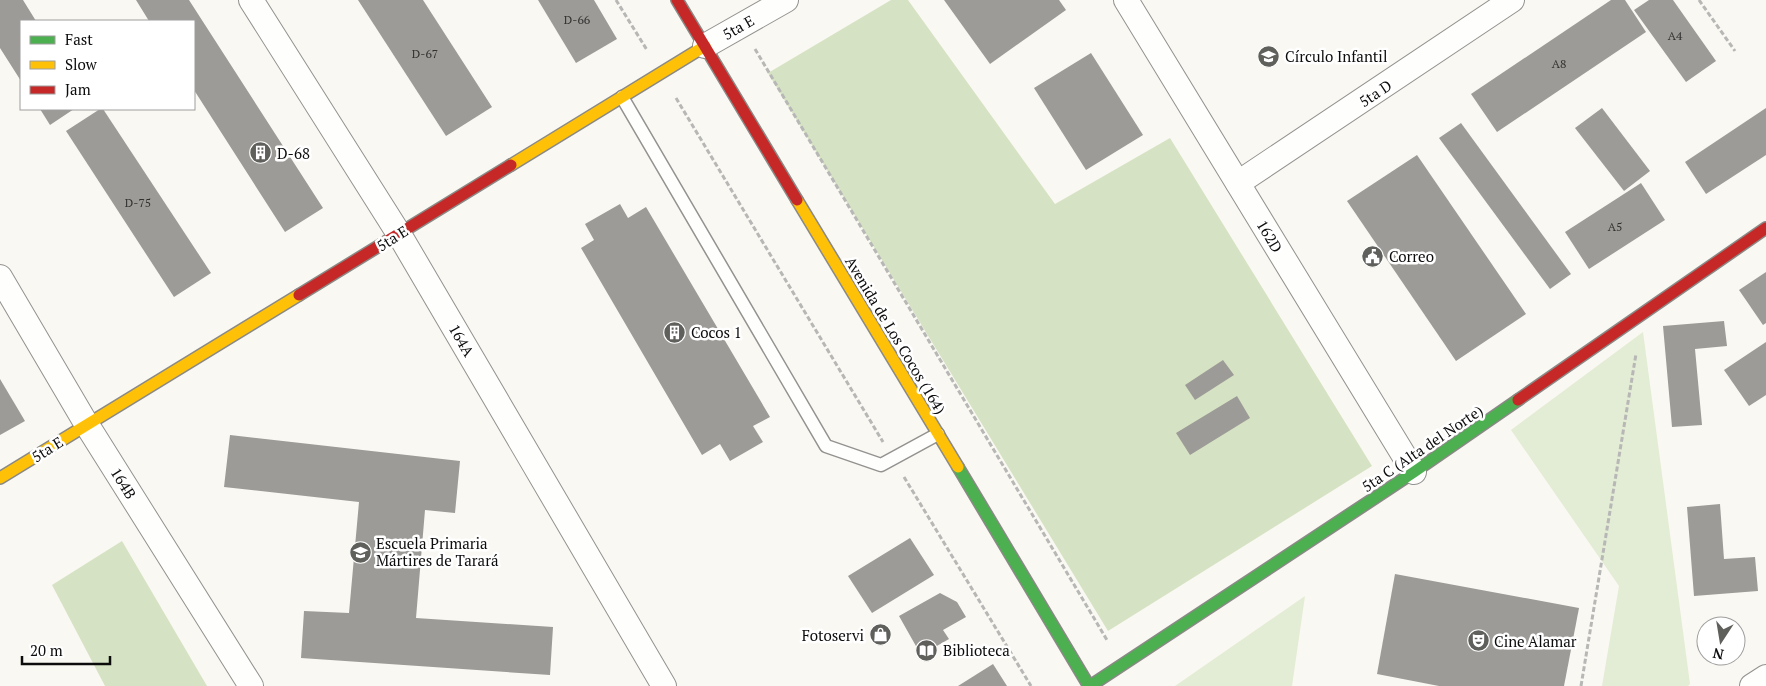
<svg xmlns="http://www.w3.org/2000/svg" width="1766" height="686" viewBox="0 0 1766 686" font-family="'PT Serif',serif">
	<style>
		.green { fill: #e3ecd4 }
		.forest { fill: #d5e3c4 }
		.building { fill: #9d9b97 }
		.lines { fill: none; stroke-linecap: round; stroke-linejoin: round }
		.lane-casing { stroke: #939290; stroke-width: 15 }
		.street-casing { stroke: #939290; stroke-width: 26 }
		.fast-casing { stroke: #8a8986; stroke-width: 14 }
		.slow-casing { stroke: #8a8986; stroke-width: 14 }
		.jam-casing { stroke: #8a8986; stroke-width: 14 }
		.path { stroke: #b7b7b6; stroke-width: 3; stroke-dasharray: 5 2.5; stroke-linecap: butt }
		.lane { stroke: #fefefd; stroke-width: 12 }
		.street { stroke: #fefefd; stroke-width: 24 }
		.fast { stroke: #4caf50; stroke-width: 11 }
		.slow { stroke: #ffc107; stroke-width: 11 }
		.jam { stroke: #c62828; stroke-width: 11 }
		.labels { text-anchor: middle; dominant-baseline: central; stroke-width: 5; stroke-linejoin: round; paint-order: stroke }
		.number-label { font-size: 12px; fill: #30302f }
		.street-label { font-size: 15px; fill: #0c0c0c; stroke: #fff }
		.poi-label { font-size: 15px; fill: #0c0c0c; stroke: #fff; text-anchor: start }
	</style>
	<rect width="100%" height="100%" fill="#faf8f2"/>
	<g class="green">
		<polygon points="1643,332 1690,684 1688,686 1602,686 1619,586 1511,430"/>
		<polygon points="1305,596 1292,686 1175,686"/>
	</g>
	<g class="forest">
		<polygon points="891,0 908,0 1055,204 1170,138 1372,466 1108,631 768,73"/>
		<polygon points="122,541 207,686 105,686 52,585"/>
	</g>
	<g class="building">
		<polygon points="0,0 23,0 36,21 21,21 21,81 0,48"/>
		<polygon points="136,0 189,0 323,208 285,232 194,90 194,21 149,21"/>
		<polygon points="358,0 423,0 492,107 446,136"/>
		<polygon points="538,0 594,0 617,39 576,63"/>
		<polygon points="944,0 1059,0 1066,10 990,64"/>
		<polygon points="1611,0 1625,0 1646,32 1497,132 1471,94"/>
		<polygon points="1649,0 1673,0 1716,61 1686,82 1634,10"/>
		<polygon points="1091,53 1143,135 1086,170 1034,88"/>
		<polygon points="1602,108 1650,171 1624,191 1575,128"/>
		<polygon points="1766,108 1766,155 1706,194 1685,162"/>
		<polygon points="40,109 74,109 50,125"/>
		<polygon points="100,109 103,109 211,273 174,297 66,131"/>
		<polygon points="1461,123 1571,274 1550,289 1439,138"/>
		<polygon points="1417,155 1526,314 1456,361 1347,201"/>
		<polygon points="1641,183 1665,220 1589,269 1565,232"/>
		<polygon points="620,204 628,218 646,207 770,417 753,426 763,442 730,461 720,444 702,455 581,248 594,240 585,224"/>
		<polygon points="1766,272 1766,323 1763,325 1739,290"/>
		<polygon points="1724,321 1727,346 1695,349 1702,425 1672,427 1663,326"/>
		<polygon points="1766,342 1766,395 1749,406 1724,370"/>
		<polygon points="1223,360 1234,375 1195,400 1185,385"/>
		<polygon points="0,379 25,421 0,435"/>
		<polygon points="1237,396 1250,418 1190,455 1176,433"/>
		<polygon points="230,435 460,461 455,513 425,510 416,618 553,627 550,675 301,658 304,611 349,613 359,502 224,487"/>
		<polygon points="1720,504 1724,559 1755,557 1758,591 1694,596 1687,507"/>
		<polygon points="910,538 934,575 872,613 848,576"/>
		<polygon points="1395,574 1579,608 1564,686 1439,686 1377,674"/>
		<polygon points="940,593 957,602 966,617 943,630 949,639 921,655 899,616"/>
		<polygon points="993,664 1007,686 958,686"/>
	</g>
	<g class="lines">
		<defs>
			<polyline id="lane" points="622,97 826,446 881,465 938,434"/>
			<g id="street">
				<polyline points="251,0 399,234 664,686"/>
				<polyline points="1126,0 1414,472"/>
				<polyline points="705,46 786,0"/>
				<polyline points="1238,183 1512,0"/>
				<polyline points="0,277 87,425 251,686"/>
				<polyline points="1752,686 1766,677"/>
			</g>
			<g id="fast">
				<polyline points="958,467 1089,686"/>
				<polyline points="1090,686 1414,472 1518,400"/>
			</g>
			<g id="slow">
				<polyline points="511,165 705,46"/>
				<polyline points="797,200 958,467"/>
				<polyline points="0,478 299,295"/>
			</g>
			<g id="jam">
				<polyline points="677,0 797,200"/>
				<polyline points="299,295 511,165"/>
				<polyline points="1518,400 1766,228"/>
			</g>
		</defs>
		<use href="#lane" class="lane-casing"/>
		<use href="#street" class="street-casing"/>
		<use href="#fast" class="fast-casing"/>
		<use href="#slow" class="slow-casing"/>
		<use href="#jam" class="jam-casing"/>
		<g class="path">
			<polyline points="616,0 647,50"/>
			<polyline points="1699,0 1735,51"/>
			<polyline points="755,49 1107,640"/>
			<polyline points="676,98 883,442"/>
			<polyline points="904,477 1031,686"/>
			<polyline points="1581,686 1636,354"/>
		</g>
		<use href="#lane" class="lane"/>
		<use href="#street" class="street"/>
		<use href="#fast" class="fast"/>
		<use href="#slow" class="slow"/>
		<use href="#jam" class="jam"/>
	</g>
	<defs>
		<symbol id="school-disc" viewBox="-11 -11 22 22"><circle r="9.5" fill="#5f5f5c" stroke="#fff"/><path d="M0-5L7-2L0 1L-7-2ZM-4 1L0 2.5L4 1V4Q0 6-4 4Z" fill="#fff"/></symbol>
		<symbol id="building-disc" viewBox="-11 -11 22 22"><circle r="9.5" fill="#5f5f5c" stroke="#fff"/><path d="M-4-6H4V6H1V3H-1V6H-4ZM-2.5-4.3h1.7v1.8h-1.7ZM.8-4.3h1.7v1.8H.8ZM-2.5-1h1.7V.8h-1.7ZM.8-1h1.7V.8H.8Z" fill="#fff"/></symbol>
		<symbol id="civic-disc" viewBox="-11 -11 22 22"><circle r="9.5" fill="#5f5f5c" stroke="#fff"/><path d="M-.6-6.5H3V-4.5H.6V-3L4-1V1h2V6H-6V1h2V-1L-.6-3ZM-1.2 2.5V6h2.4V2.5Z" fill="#fff"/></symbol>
		<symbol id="shop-disc" viewBox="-11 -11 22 22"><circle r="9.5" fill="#5f5f5c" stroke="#fff"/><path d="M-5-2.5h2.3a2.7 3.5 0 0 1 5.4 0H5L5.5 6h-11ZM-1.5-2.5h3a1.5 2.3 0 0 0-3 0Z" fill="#fff"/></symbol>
		<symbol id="theatre-disc" viewBox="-11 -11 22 22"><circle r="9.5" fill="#5f5f5c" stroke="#fff"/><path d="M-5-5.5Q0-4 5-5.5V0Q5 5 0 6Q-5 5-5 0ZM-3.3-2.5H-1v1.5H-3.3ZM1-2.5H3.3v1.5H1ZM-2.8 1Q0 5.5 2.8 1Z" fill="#fff"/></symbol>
		<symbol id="library-disc" viewBox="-11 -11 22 22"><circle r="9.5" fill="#5f5f5c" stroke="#fff"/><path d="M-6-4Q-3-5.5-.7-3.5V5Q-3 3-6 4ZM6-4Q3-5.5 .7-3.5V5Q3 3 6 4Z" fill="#fff"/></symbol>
	</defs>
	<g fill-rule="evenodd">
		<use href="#school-disc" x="1256" y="44" width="25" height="25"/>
		<use href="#building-disc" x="248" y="140" width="25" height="25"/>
		<use href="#civic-disc" x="1360" y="244" width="25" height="25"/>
		<use href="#building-disc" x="662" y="320" width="25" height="25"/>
		<use href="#school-disc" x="348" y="540" width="25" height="25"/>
		<use href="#shop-disc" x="868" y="622" width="25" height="25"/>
		<use href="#theatre-disc" x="1466" y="628" width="25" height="25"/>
		<use href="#library-disc" x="914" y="638" width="25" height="25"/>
	</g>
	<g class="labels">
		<g class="number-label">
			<text x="577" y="19">D-66</text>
			<text x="1675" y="35">A4</text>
			<text x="425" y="53">D-67</text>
			<text x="1559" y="63">A8</text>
			<text x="138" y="202">D-75</text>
			<text x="1615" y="226">A5</text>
		</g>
		<g class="street-label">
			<text transform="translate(738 27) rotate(-30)">5ta E</text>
			<text transform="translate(1375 93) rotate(-34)">5ta D</text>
			<text transform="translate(1270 236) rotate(59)">162D</text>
			<text transform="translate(392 238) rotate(-32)">5ta E</text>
			<text transform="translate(896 335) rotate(59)">Avenida de Los Cocos (164)</text>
			<text transform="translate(462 340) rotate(60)">164A</text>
			<text transform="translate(1422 448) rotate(-34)">5ta C (Alta del Norte)</text>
			<text transform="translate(47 449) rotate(-32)">5ta E</text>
			<text transform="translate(124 483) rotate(58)">164B</text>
		</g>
		<g class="poi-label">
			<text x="1285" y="56">Círculo Infantil</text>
			<text x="277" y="153">D-68</text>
			<text x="1389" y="256">Correo</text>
			<text x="691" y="332">Cocos 1</text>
			<text x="376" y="543">Escuela Primaria<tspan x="376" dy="17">Mártires de Tarará</tspan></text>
			<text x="864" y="635" text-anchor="end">Fotoservi</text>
			<text x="1494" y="641">Cine Alamar</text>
			<text x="943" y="650">Biblioteca</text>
		</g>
	</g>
	<rect x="20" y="20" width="175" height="90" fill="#ffffff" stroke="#9e9e9e"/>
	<rect x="30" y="36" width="25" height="8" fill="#4caf50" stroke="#9e9e9e"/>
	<text x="65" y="45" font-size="15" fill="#0c0c0c">Fast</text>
	<rect x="30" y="61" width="25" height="8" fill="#ffc107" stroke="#9e9e9e"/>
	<text x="65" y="70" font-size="15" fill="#0c0c0c">Slow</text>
	<rect x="30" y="86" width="25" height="8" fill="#c62828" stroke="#9e9e9e"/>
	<text x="65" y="95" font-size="15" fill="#0c0c0c">Jam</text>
	<g transform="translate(1721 641) rotate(192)"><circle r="24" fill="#ffffff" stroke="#9e9e9e"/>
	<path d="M0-4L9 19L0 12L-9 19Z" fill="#5f5f5c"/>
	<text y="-8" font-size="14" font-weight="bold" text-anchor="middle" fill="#0c0c0c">N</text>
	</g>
	<path d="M22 656v8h88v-8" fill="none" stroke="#0c0c0c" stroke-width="2.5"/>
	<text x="30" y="656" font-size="15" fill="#0c0c0c" stroke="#ffffff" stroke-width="4" paint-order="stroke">20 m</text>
</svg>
